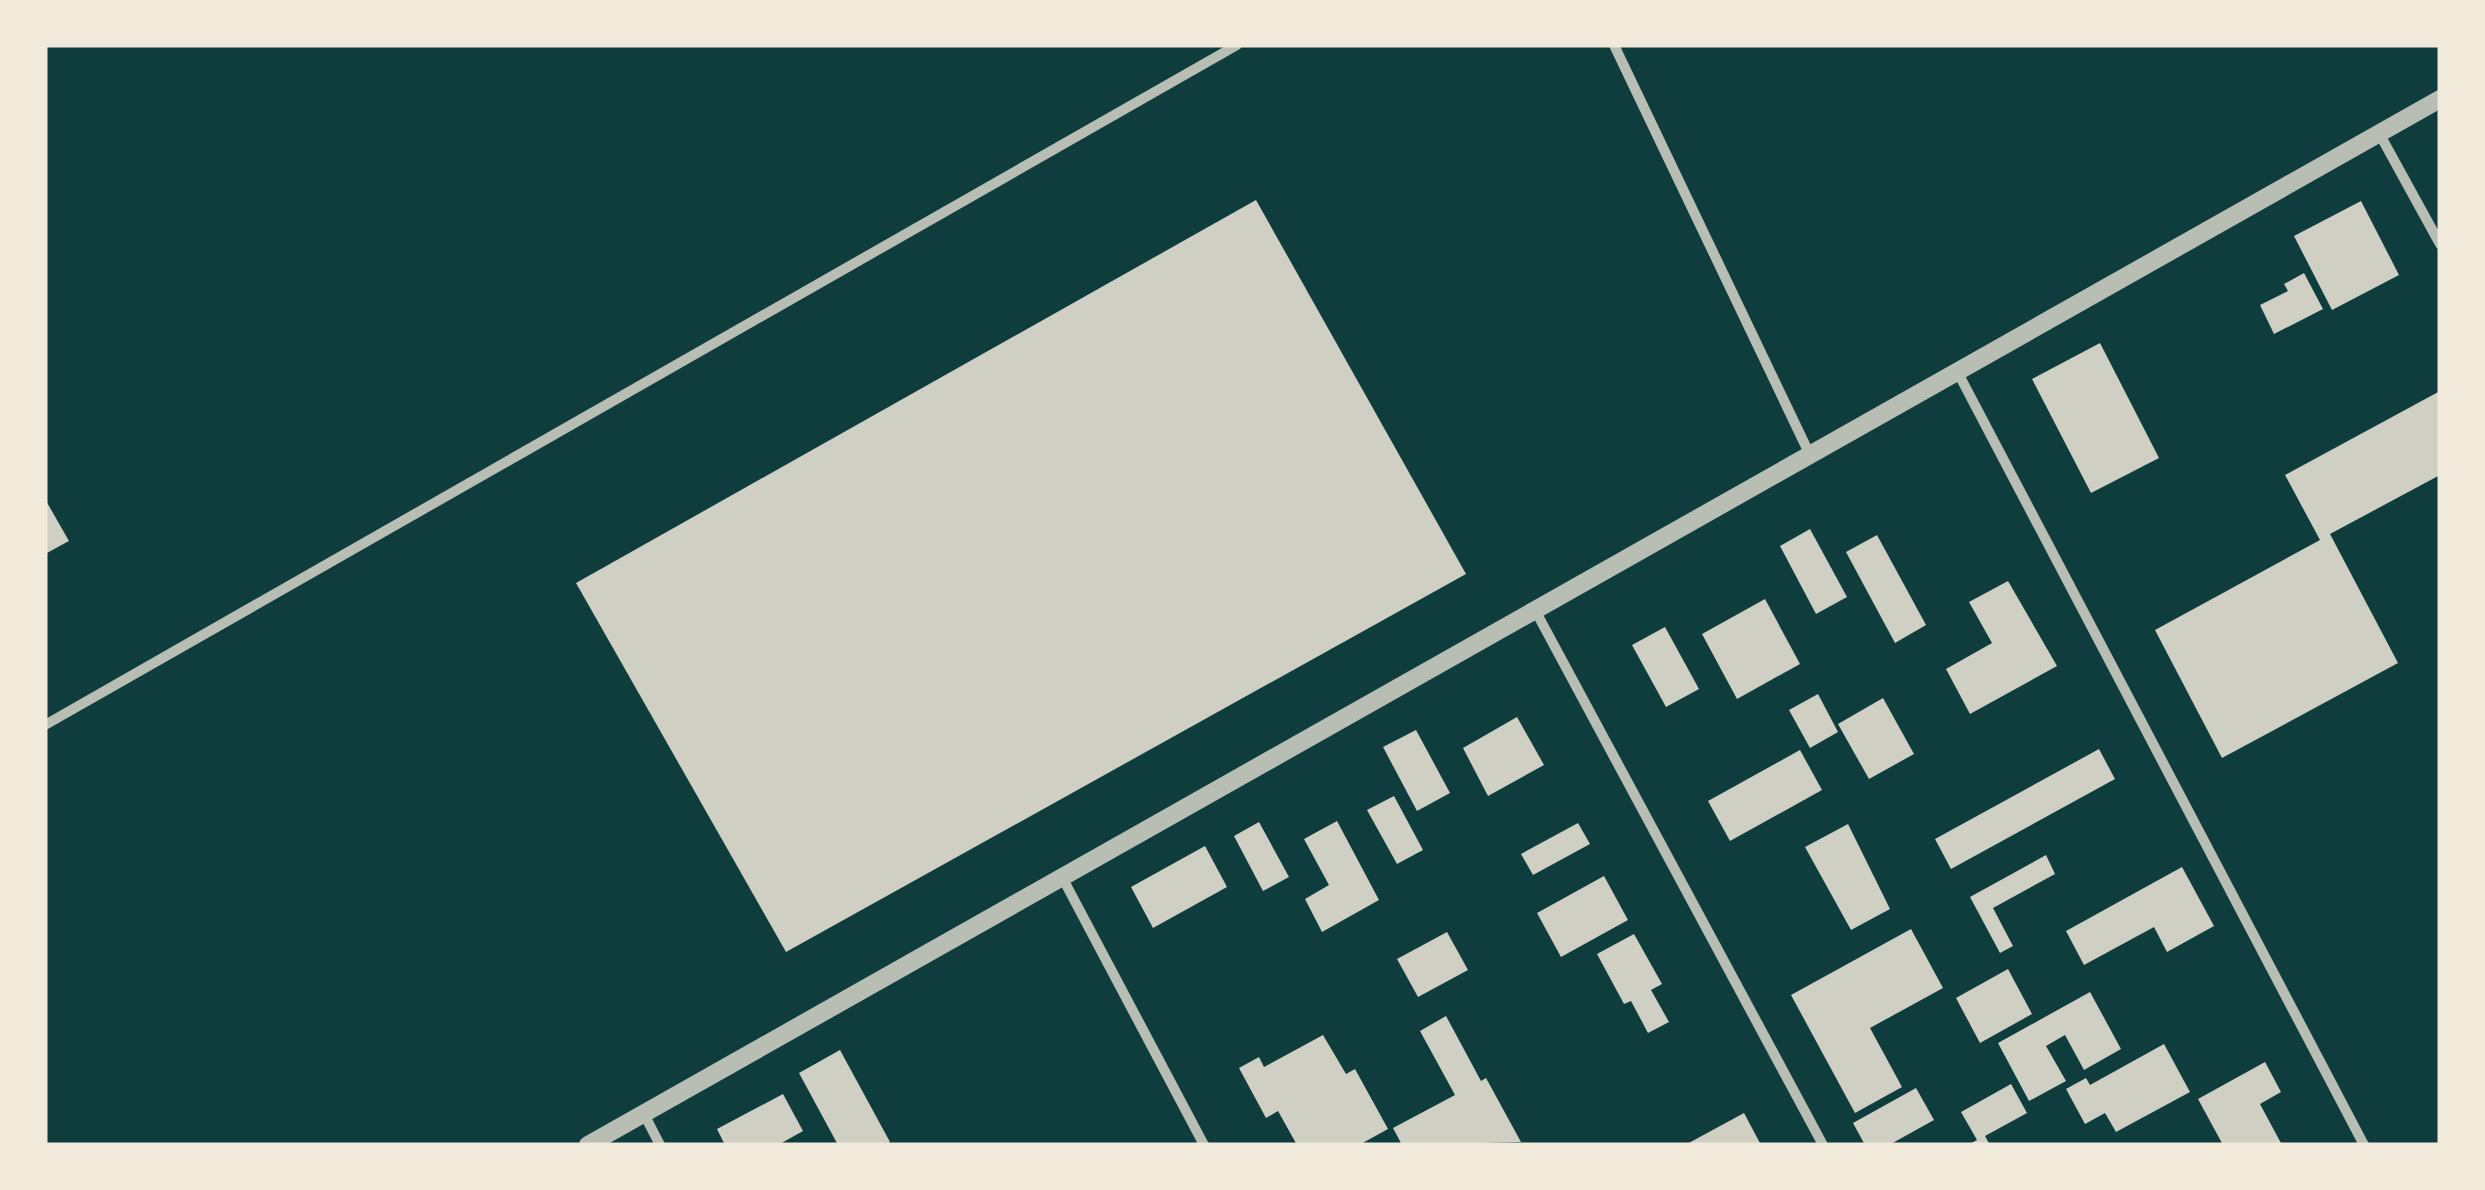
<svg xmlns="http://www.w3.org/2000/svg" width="2485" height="1190" viewBox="0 0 2485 1190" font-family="'Sofia Sans Condensed',sans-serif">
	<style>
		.building { fill: #cfcfc3 }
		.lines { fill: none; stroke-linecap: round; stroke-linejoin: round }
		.minor { stroke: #b8beb3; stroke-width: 10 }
		.tertiary { stroke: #b8beb3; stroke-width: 18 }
	</style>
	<rect width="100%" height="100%" fill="#0f3d3e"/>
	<g class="building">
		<polygon points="1256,200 1466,574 786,952 576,583"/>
		<polygon points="2361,201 2399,275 2332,310 2294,236"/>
		<polygon points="2304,273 2323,309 2274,334 2260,305 2288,291 2284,284"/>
		<polygon points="2100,343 2159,458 2091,493 2032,379"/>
		<polygon points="2440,391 2440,475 2330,534 2398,663 2222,758 2155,630 2320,540 2285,475"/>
		<polygon points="45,499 69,541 45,554"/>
		<polygon points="1810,529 1847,597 1816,614 1780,546"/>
		<polygon points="1877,535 1926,625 1895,643 1846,552"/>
		<polygon points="2008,581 2057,666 1970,714 1946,669 1992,643 1969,602"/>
		<polygon points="1765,599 1800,664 1737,699 1702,634"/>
		<polygon points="1665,627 1699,689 1666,707 1632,645"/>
		<polygon points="1818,694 1838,732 1810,748 1789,710"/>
		<polygon points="1883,698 1914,754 1869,779 1838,724"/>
		<polygon points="1517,717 1544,765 1488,796 1463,748"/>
		<polygon points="1416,730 1450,793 1417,811 1383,747"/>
		<polygon points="2099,749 2115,779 1951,869 1935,839"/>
		<polygon points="1800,750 1822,790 1730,841 1708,801"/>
		<polygon points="1394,796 1423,850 1397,864 1367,810"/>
		<polygon points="1337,821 1379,900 1322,932 1305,899 1329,885 1304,839"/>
		<polygon points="1259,822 1289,877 1263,891 1234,836"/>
		<polygon points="1578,823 1590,844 1533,875 1521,854"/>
		<polygon points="1848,824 1890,909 1851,930 1805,847"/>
		<polygon points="1205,846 1227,887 1153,928 1131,887"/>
		<polygon points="2046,855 2055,874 1993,908 2013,946 2000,953 1970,897"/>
		<polygon points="2182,867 2214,926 2167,952 2154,927 2084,965 2066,931"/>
		<polygon points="1604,876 1628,920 1561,957 1537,913"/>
		<polygon points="1911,929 1943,988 1870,1028 1902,1087 1855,1113 1791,995"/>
		<polygon points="1447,932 1468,970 1418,997 1397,959"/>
		<polygon points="1634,934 1662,984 1651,990 1669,1022 1648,1033 1631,1001 1624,1004 1597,954"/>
		<polygon points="2008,969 2032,1014 1980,1043 1956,998"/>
		<polygon points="2090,992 2121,1049 2084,1070 2065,1035 2046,1046 2066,1081 2029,1101 1998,1043"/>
		<polygon points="1446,1016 1481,1081 1486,1078 1521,1142 1402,1145 1393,1128 1455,1095 1420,1031"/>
		<polygon points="1323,1035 1346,1074 1355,1069 1388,1129 1359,1145 1297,1145 1278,1111 1266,1118 1239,1068 1259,1057 1264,1067"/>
		<polygon points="2164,1044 2190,1092 2116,1132 2105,1113 2085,1124 2066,1089 2086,1078 2090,1085"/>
		<polygon points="840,1050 890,1142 884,1145 838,1145 799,1073"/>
		<polygon points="2265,1062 2281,1092 2260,1104 2282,1145 2223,1145 2198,1099"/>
		<polygon points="2011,1084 2027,1113 1985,1136 1990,1145 1968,1145 1977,1140 1961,1112"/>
		<polygon points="1916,1088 1934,1120 1889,1145 1865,1145 1853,1123"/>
		<polygon points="783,1094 803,1131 778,1145 725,1145 717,1129"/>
		<polygon points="1744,1113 1761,1145 1685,1145"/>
	</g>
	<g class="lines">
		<g class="minor">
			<polyline points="1614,45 1810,455"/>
			<polyline points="2379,133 2440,244"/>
			<polyline points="1957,371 2364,1145"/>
			<polyline points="1535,610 1823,1145"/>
			<polyline points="45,725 1237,45"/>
			<polyline points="1062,877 1204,1145"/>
			<polyline points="644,1114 660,1145"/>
		</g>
		<polyline class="tertiary" points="588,1145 2440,99"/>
	</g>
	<rect width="2485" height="1190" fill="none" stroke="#f1e9da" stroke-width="95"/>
</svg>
